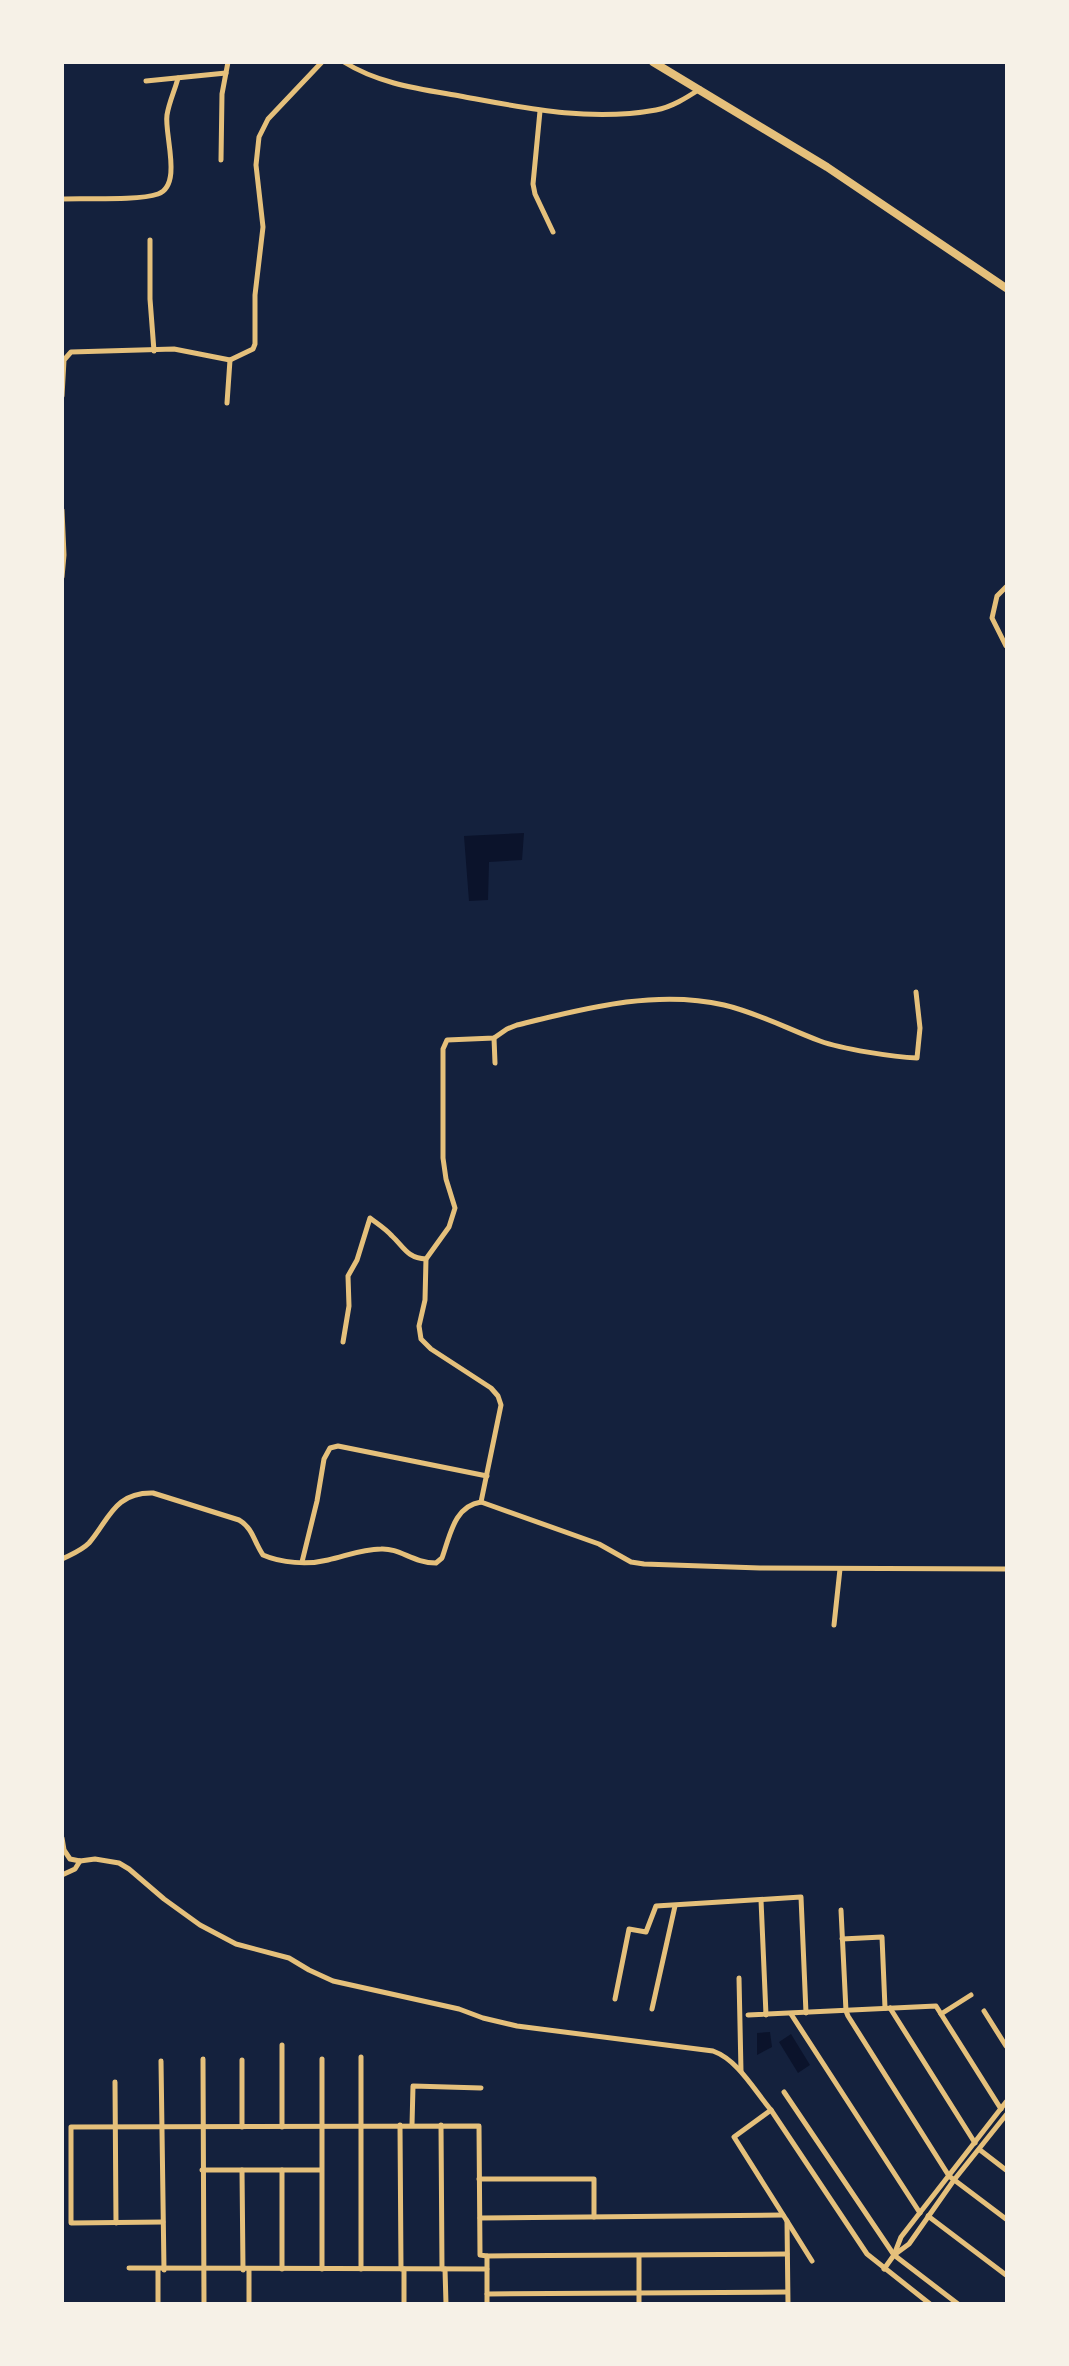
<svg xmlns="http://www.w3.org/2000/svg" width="1069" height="2366" viewBox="0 0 1069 2366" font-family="'Noto Sans',sans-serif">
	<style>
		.water { fill: #0b132b }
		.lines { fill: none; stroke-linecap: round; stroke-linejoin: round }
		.minor { stroke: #e5c07b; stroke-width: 5 }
		.tertiary { stroke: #e5c07b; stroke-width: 8 }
	</style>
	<rect width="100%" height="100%" fill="#14213d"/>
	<g class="water">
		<polygon points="524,833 522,860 489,862 488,900 469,901 464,836"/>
		<polygon points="770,2032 772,2047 757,2055 757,2033"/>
		<polygon points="791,2034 810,2065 798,2073 779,2042"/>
	</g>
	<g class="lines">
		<g class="minor">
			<path d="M344,62C379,84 420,89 460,96C525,108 589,122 656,110C672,107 686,98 700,89"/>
			<polyline points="146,81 226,73"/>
			<polyline points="540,111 533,184 535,194 553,232"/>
			<polyline points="221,160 222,94 228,62"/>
			<path d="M62,199C86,198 138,201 158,194C183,185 164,134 167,115C169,102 175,90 178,78"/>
			<polyline points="150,240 150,299 154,351"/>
			<polyline points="62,396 64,360 71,352 174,349 230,360 253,349 255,344 255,295 263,227 256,165 259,137 268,119 322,62"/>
			<polyline points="227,403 230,360"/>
			<polyline points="62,510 64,555 62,577"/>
			<polyline points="1006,587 997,596 992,618 1006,646"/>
			<polyline points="494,1038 495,1063"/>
			<path d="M343,1342L349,1306L348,1276L357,1260L370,1218C378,1224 386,1229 392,1236C404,1247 407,1258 426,1259"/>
			<path d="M481,1502L501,1405L498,1396L491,1388L431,1349L421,1339L419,1326L425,1300L426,1259L449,1227L455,1208L446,1179L443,1158V1049L447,1040L494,1038L507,1029L517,1025C583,1009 655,989 724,1005C758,1013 788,1029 820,1041C842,1049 893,1057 917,1058L920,1028L916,992"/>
			<path d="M62,1559C72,1554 81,1551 89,1543C109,1520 114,1492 153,1493L239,1520C253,1528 254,1542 263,1555C281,1563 308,1565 328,1560C346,1556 362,1549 381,1549C400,1548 413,1563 436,1563L442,1558C450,1536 454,1506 481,1502L599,1544L631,1562L644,1564L760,1568L1006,1569"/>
			<polyline points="302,1562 317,1501 324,1459 330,1448 338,1446 487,1476"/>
			<polyline points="834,1625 840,1569"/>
			<path d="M62,1838L64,1850L70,1859L80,1861L95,1859L119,1863L129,1869L164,1899L200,1925L236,1944L289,1958L309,1970L333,1981L459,2009L483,2018L517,2026L713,2051C738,2060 754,2090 771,2110L867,2254L930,2304"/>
			<polyline points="62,1875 75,1869 80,1861"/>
			<polyline points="761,1900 766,2015"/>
			<polyline points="841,1910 846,2011 848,2016 949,2176 1006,2219"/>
			<polyline points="842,1939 882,1937 885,2008"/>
			<polyline points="739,1978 741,2071"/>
			<polyline points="615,1999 629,1929 646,1932 656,1906 801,1897 806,2013"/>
			<polyline points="890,2008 975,2143"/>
			<polyline points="652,2009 675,1906"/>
			<polyline points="984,2011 1006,2046"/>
			<polyline points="791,2014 920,2213"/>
			<polyline points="941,2014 971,1995"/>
			<polyline points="748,2015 936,2006 1001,2109"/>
			<polyline points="282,2045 282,2127"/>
			<polyline points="361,2057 361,2269"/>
			<polyline points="203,2059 204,2304"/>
			<polyline points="322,2059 322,2269"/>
			<polyline points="242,2060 242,2127"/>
			<polyline points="161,2061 164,2270"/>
			<polyline points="115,2082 116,2223"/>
			<polyline points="784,2092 894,2255 958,2304"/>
			<polyline points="771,2110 734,2137 787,2221 788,2304"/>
			<polyline points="400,2125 401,2269"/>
			<polyline points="412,2125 413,2086 481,2088"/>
			<polyline points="441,2125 442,2269"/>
			<polyline points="980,2150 1006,2170"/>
			<polyline points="202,2170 321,2170"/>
			<polyline points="242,2170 243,2270"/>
			<polyline points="282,2170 282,2269"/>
			<polyline points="479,2179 594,2179 594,2217"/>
			<polyline points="928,2216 1006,2275"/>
			<polyline points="480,2218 783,2215"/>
			<polyline points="787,2221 812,2261"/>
			<polyline points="163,2222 71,2223 71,2127 479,2126 480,2255 487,2256 487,2304"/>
			<polyline points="894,2255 909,2244 954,2180 1006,2115"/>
			<polyline points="487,2256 787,2254"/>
			<polyline points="639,2256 639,2304"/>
			<polyline points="129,2268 487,2269"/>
			<polyline points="404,2269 404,2304"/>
			<polyline points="445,2269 446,2304"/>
			<polyline points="884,2269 894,2255 901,2237 1006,2102"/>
			<polyline points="158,2270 158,2304"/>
			<polyline points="249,2270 249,2304"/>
			<polyline points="487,2294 787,2292"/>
		</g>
		<polyline class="tertiary" points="653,62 827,167 1006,288"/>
	</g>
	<rect width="1069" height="2366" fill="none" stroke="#f6f1e7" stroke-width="128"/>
</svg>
